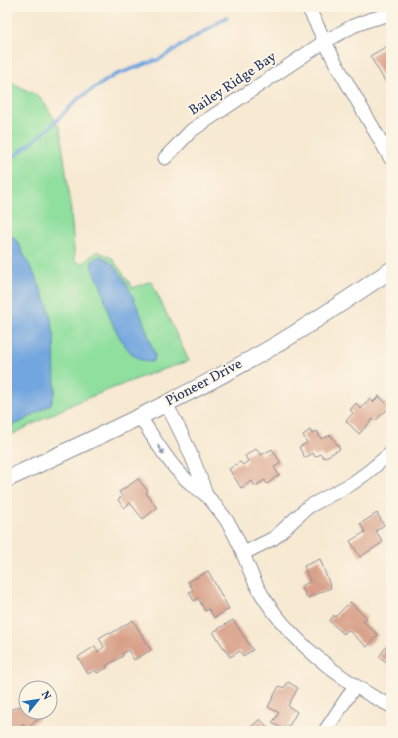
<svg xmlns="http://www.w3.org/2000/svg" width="398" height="738" viewBox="0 0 398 738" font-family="Vollkorn,serif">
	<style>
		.green { fill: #8fdf9e; stroke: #55877e }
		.water { fill: #72a6df; stroke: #466a9e }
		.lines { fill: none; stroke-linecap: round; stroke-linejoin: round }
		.stream { stroke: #72a6df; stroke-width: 3.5 }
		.building { fill: #d8a089 }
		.minor-casing { stroke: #898c98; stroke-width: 15 }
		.tertiary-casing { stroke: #898c98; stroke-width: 18 }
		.minor { stroke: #fff; stroke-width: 13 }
		.tertiary { stroke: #fff; stroke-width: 16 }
		.oneway { fill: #8d97ae }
		.labels { text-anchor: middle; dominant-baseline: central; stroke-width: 4; stroke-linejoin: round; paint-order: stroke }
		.street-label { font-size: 14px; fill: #1b2f5e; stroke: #fcf5e5 }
	</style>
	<rect width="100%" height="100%" fill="#fcf5e5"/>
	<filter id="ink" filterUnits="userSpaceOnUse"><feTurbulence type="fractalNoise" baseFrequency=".025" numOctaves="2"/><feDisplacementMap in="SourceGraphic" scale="8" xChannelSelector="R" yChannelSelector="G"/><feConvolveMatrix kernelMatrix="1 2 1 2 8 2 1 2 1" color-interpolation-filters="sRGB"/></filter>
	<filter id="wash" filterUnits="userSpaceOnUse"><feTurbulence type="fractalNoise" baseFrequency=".012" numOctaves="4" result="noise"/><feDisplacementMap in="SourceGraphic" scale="16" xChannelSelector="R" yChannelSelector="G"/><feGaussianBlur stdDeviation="0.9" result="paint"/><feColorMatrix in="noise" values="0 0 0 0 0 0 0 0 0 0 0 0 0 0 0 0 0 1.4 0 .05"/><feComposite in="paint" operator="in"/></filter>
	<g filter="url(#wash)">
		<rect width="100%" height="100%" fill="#f7e9d2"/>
		<polygon class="green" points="11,82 41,98 60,128 70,202 75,261 82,264 97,251 112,258 133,288 151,281 189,361 152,373 77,402 7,437 7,85"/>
		<g class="water">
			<polygon points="7,231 17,241 37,280 48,306 54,334 55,391 51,404 23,421 7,428"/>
			<path d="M101,256C103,258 107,259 109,261C129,276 147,331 155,356L154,360L151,362C130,362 118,335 110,318C108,313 107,306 105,300C102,288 97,276 91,266C92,260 95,257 101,256Z"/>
		</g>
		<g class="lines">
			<polyline class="stream" points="7,162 46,131 79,98 115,75 160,59 227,17"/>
		</g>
		<g id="blocks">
			<g class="building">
				<polygon points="391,44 391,91 370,56"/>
				<polygon points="379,396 390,407 375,421 373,419 359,434 346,421 353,413 350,410 356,403 361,409 370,398 373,402"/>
				<polygon points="310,430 312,434 317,431 321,439 331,435 340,449 324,458 321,454 315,457 313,453 305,458 299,447 307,443 303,435"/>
				<polygon points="256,449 261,455 272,449 281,463 274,467 279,475 267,484 265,480 255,486 252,481 241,488 229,469 240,462 243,465 248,461 245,456"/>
				<polygon points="138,479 148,491 146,493 157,508 143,519 130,503 124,508 118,500 122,496 119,492"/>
				<polygon points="377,513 384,525 376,531 383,542 360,557 350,541 365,532 360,524"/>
				<polygon points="320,559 331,588 307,598 301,586 310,582 304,566"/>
				<polygon points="208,571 229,609 214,618 209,609 205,611 198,598 194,601 189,592 193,590 188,582"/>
				<polygon points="350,602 367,618 363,621 378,635 367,647 348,630 344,634 329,621 334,615 335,617"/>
				<polygon points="133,620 151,650 134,660 128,650 122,654 123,656 106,666 107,668 97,673 95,670 88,674 78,657 95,646 98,652 104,647 99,638 109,632 110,634"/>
				<polygon points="233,620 253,650 243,656 240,651 230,657 213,632"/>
				<polygon points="390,641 391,641 391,665 379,657"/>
				<polygon points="288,682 298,688 288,706 297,712 286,731 272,723 279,713 268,707 279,686 284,688"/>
				<polygon points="26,704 26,712 43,712 38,720 35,721 30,727 27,728 22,724 20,728 20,731 7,731 7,711"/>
				<polygon points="260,719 271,731 246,731"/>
			</g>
		</g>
	</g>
	<g filter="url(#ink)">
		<use href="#blocks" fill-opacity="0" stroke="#898c98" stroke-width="1"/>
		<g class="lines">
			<defs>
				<g id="minor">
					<polyline points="308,7 335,62 391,159"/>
					<polyline points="165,158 192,130 324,42 353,26 369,20 391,14"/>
					<path d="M166,404C182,433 196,463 206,495"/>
					<path d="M140,417C152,435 162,453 176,469C180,473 184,478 189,482C194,487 200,490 206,495C213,502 219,510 225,518C241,540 245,564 257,586C284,636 341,682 391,706"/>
					<polyline points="244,553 274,538 308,507 353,483 368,472 391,453"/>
					<polyline points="325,731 355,686"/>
				</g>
				<path id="tertiary" d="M7,479C93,439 179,400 262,353C306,328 349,298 391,270"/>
			</defs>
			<use href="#minor" class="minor-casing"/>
			<use href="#tertiary" class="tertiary-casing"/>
			<use href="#minor" class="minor"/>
			<use href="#tertiary" class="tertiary"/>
		</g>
		<defs><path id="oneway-solid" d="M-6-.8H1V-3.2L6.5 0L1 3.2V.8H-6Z"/></defs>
		<use class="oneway" href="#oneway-solid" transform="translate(161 450) rotate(57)"/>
	</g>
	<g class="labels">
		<g class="street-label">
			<text transform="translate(233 84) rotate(-34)">Bailey Ridge Bay</text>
			<text transform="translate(204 383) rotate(-28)">Pioneer Drive</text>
		</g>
	</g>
	<rect width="398" height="738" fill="none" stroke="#fcf5e5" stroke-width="24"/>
	<g transform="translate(38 700) rotate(60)"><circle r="19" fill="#fcf5e5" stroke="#a2a6af"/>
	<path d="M0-3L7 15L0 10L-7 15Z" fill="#1f6fb2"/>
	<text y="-6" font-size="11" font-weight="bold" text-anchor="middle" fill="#1b2f5e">N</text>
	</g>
</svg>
